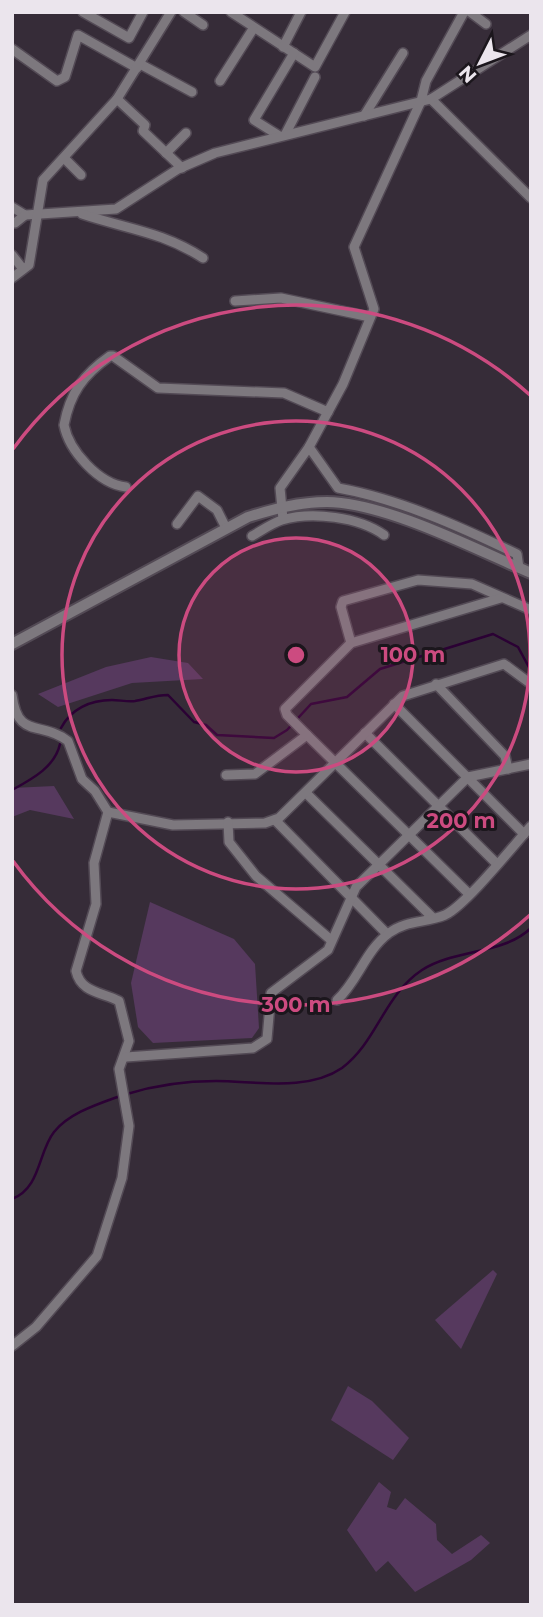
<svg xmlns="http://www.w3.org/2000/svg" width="543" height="1617" viewBox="0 0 543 1617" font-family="Montserrat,sans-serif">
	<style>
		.green { fill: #56395e }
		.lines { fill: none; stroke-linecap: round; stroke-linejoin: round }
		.stream { stroke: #2b0134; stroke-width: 2.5 }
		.minor-casing { stroke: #534a55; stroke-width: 12 }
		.tertiary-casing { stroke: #534a55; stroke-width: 14 }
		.minor { stroke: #7d787e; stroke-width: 9 }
		.tertiary { stroke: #7d787e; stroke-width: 10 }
		.ring { fill: none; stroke: #cc4b80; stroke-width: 3.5 }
		.centre { fill: #cc4b80; stroke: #1b161c; stroke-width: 3.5 }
		.ring-label { font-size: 21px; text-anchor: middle; font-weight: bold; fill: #cc4b80; stroke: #1b161c; stroke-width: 6; stroke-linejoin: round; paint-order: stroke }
	</style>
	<rect width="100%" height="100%" fill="#362c38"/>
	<g class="green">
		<polygon points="151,657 188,663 203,679 132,683 58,707 38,694 106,667"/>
		<polygon points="54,786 74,819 30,810 12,817 12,788"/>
		<polygon points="150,902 234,939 255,964 259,1028 252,1038 153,1043 138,1027 131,983"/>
		<polygon points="493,1270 497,1274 461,1349 435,1320"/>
		<polygon points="348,1386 372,1401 409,1438 393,1460 331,1420"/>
		<polygon points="379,1482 391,1492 387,1507 396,1510 405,1498 436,1524 437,1540 452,1554 481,1535 490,1543 471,1560 415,1592 388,1561 376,1572 347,1530"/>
	</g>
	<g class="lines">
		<g class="stream">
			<path d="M61,728C71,709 90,700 112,700C119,700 128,702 135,701C147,699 155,695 168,695L194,722L206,725L217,735L274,738L287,730L311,704L347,697L380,669L493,634L518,647L531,671"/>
			<path d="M12,790C32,779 55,767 60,744"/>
			<path d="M127,1094C156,1085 185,1081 216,1081C255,1081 307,1092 342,1068C377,1042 384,995 422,970C454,949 503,955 531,928"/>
			<path d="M12,1199C41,1188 38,1152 54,1132C69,1113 98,1104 120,1096"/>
		</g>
		<defs>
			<g id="minor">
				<polyline points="83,12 129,38 143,12"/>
				<polyline points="184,12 203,25"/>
				<polyline points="231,12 315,67 345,12"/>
				<polyline points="470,12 486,24"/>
				<polyline points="283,47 301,12"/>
				<polyline points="12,49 57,81 65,77 78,35 137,68"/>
				<polyline points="140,64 192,92"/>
				<polyline points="220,81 253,29"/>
				<polyline points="117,99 145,125 143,131 182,168"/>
				<polyline points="431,99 531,198"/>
				<polyline points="364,116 403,53"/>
				<polyline points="286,133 315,77"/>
				<polyline points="278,135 254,120 294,53"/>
				<polyline points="166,153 186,133"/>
				<polyline points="64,158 81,175"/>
				<polyline points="12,207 25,215 116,209 178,169 215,153 431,99 531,35"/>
				<path d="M82,214C127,229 163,232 203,258"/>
				<polyline points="15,223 25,215"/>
				<polyline points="12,255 23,269"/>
				<polyline points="12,278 29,265 43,180 117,99 171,12"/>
				<polyline points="235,301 281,298 370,317"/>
				<path d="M309,447L338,488C399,499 461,527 517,554L519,568"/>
				<path d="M126,487C99,484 69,451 64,425C70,393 83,375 110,356H113L158,388L284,393L328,412"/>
				<polyline points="283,519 280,488 309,447 343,384 374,309 354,247 421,101 426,81 464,12"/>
				<polyline points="177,524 198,496 217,510 226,528"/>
				<path d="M252,536C261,531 272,523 282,520C312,511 359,517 384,535"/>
				<polyline points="351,643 341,607 343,601 418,580 472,584 531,610"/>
				<polyline points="436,684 505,756 508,769"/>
				<path d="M12,695C18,740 40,720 68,741L82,779L95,791L108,812L94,863L96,904L76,971C81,993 102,992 119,1001L129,1041L119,1069L129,1126L122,1178L97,1256L36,1327L12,1346"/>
				<polyline points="394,704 524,834"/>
				<polyline points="365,733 497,864"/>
				<polyline points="226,775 255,774 307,735"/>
				<polyline points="306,793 432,917"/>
				<polyline points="108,812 173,825 265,823 279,818 403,696 504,664 531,684"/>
				<polyline points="275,820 387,934"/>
				<polyline points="228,822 229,842 256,876 331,940"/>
				<polyline points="468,893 307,735 287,715 285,709 351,643 501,598"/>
				<path d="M337,1000C358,981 365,951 389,933C406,920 426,923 445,915C466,905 513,846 531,826"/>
				<polyline points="126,1057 253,1048 267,1039 271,993 328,950 356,887 468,777 531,764"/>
			</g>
			<path id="tertiary" d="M12,644L248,517C274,509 299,502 327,502C387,503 475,549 531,573"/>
		</defs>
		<use href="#minor" class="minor-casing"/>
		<use href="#tertiary" class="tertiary-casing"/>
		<use href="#minor" class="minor"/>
		<use href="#tertiary" class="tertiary"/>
	</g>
	<circle cx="296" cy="655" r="117" fill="#cc4b80" fill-opacity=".12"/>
	<g class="ring">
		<circle cx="296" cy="655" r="117"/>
		<circle cx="296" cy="655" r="234"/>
		<path d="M530 915A350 350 0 0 1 13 861M13 449A350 350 0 0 1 530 395"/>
	</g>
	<circle cx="296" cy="655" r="10" class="centre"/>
	<g class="ring-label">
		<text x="413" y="662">100 m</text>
		<text x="461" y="828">200 m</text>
		<text x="296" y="1012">300 m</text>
	</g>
	<rect width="543" height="1617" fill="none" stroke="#ebe5ed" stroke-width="28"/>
	<g transform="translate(480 63) rotate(228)" stroke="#1b161c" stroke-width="5" paint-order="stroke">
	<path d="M0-5L12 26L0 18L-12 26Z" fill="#ebe5ed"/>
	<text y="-10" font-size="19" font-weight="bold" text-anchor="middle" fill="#ebe5ed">N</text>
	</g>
</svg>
